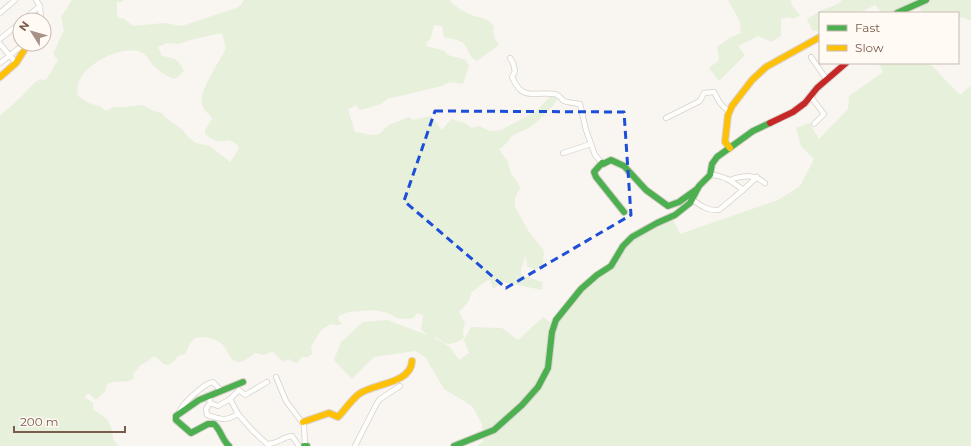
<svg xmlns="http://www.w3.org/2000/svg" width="971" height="446" viewBox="0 0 971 446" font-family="Montserrat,sans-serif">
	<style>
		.green { fill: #e7f0db; fill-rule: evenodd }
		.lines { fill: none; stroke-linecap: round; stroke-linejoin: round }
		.street-casing { stroke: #d7d1cb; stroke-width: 6 }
		.fast-casing { stroke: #d9d2cb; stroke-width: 8 }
		.slow-casing { stroke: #d9d2cb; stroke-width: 8 }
		.jam-casing { stroke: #d9d2cb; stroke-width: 8 }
		.street { stroke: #fefefd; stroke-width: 4.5 }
		.fast { stroke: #4caf50; stroke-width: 6 }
		.slow { stroke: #ffc107; stroke-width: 6 }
		.jam { stroke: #c62828; stroke-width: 6 }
		.marked { fill: none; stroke: #1d4ed8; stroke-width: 3; stroke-dasharray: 8 5; stroke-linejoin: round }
	</style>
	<rect width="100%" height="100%" fill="#f9f5f0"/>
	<g class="green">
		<path d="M72,0H124L122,2H117V15L118,17L124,19L133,26L164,23L182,26L236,8L241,5L244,0H449C453,5 461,10 467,13C476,18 489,17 494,27C492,35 495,39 499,45L477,61C469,58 469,49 463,43C458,39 450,39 444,37L442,26L434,25L431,38L426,43L427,46L445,51L448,55L466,60L469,66L463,84L449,82L442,86L387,99L381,104L360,110L356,105L348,109L355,132L373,135L379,134L389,125L409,117L413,120L431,116L441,129H443L451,119L465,123L472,128L479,126L490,131L501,130L535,112L551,96L554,95L558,99C552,108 538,122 529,128C523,131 518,132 512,136C507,141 507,145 499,149L508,162L511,173L519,185L520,189L515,197V207L529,232L543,249L544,253L543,264L538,269H533L527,266L526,255L521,269V274L523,276L543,282L542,290L503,282L493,289L490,280L486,281L472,292L468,302L459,312L465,323L463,331L464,338C459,341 450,346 444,343C439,340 439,337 433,337L450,347L459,360L469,353L464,340L471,327L502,328L518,340L543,317L554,325L567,306L599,274L612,266L629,242L656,225L672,218L680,234L778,200L800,186L814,159L801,146L796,128L809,123L819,139L848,109L849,96L883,72L879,63H929L960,95L971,85V446H477L483,442L482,424L472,406L444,389L425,357L415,351L374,357L352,379L334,360L341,342L363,322L387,320L427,335L421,329L423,315L417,313L413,318L409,319L397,318L388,313L373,310L349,312L338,316V319L342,324L337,325L331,324L321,330L311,347L312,354L308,357H302L297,363L291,361L289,359L283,362L272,351L264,355L255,353C251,356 244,362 239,362C230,362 228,350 223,345C218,339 201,334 194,339C189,343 188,349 185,354L178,356L172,363L168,365L164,364L154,356L148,361L141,365L133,374L134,378C127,384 118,380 110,383C105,385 107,387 105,391C103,394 99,397 96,400L88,393L84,398L89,400L93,403V409L108,420L112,430L113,439L119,446H0V116L22,96L34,83L40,79L45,80C52,74 52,67 58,61L54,55V52L64,30L61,17ZM222,33L226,48C221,60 195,95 203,107C205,112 210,114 212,119L205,130V134C215,142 218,143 230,140L239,146L237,152L230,162L210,146L196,143L188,137L183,130L166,118L162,113L154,111L143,105L125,107H114L106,111L101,107L89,103L78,96C71,70 116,46 138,51C146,53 149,60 153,65C158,71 167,76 174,79L178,77L184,71C179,59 174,58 162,56L158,47L167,43L178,44L194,39Z"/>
		<polygon points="728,0 791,0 792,6 800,15 793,19 790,17 781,19 781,36 771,42 758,36 738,46 745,55 719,81 709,68 719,60 717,47 729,38 741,33 740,22"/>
		<polygon points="842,0 971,0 971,21 962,17 958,21 958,13 923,13 917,5 902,13 882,13 875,5 859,13 820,13 820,32 812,30 807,19 822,10 838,4"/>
	</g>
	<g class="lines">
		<defs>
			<g id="street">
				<polyline points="36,0 40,6"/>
				<polyline points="0,13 15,0"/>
				<polyline points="23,20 40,6 41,20"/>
				<polyline points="0,39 20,23"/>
				<polyline points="0,44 16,63"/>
				<polyline points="811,57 827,80"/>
				<path d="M510,58L513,63L515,71L512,77C523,102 533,91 554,94C559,94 561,99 564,101C569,103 575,103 580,104L586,130L595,155L602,163"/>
				<polyline points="0,63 24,44"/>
				<polyline points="811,97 824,114 814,124"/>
				<polyline points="666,118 700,101 704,93 714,92 720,103 729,112"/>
				<polyline points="563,153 591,144"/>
				<path d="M730,180C743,175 754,174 765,183"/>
				<polyline points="743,190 757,177"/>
				<path d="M693,200C701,206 708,211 719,210L743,190C733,182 724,175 710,175"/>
				<polyline points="276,377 286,401 304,425 305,445"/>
				<path d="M209,395L210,403L206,409L207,415C222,419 224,422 238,414L253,431L267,444C278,444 282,437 292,436L299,446"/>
				<polyline points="230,399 238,414"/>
				<polyline points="210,403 218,406 230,399 239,390 245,395 267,382"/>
				<path d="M179,413C180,405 205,383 213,382L221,391"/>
				<polyline points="355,446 377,403 380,399 400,386"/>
			</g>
			<g id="fast">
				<polyline points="897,13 926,0"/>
				<polyline points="624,212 596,177 594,172 602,163 603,164 611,160 624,166 646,190 668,206 679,202 697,189"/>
				<path d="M229,446C222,440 221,430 214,424H208L191,433L176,420V416L199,400L243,382"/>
				<polyline points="304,446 307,446"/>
				<polyline points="454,446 494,430 522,405 538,387 548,368 552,332 556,320 581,289 597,275 611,266 623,246 632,237 657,223 675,215 690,203 699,186 710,175 712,164 717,157 753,131 770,123"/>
			</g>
			<g id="slow">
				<polyline points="0,77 16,63 28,44"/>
				<polyline points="730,148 725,142 728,115 732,106 752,80 766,67 820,37"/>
				<path d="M303,422L329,413L338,417C345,410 351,400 359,394C374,383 411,384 412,361"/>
			</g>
			<polyline id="jam" points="770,123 793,112 805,103 817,88 846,63"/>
		</defs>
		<use href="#street" class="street-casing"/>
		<use href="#fast" class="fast-casing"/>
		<use href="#slow" class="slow-casing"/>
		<use href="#jam" class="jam-casing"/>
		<use href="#street" class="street"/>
		<use href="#fast" class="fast"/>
		<use href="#slow" class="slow"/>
		<use href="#jam" class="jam"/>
	</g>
	<path class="marked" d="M435,111L624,112L631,215L506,288L404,201Z"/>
	<rect x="819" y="12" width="140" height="52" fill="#fffaf3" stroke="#cabbb1"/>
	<rect x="827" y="25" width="20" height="6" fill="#4caf50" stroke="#cabbb1"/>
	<text x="855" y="32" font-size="12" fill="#7a5c4d">Fast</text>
	<rect x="827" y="45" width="20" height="6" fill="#ffc107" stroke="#cabbb1"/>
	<text x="855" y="52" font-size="12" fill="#7a5c4d">Slow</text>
	<g transform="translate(32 32) rotate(307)"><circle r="19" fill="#fffaf3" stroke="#cabbb1"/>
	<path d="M0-3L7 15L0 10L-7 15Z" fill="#a69286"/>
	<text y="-6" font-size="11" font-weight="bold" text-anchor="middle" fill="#7a5c4d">N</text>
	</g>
	<path d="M14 426v6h111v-6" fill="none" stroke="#7a5c4d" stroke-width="2"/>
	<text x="20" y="426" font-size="12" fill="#7a5c4d" stroke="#fffaf3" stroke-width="3" paint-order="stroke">200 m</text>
</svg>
